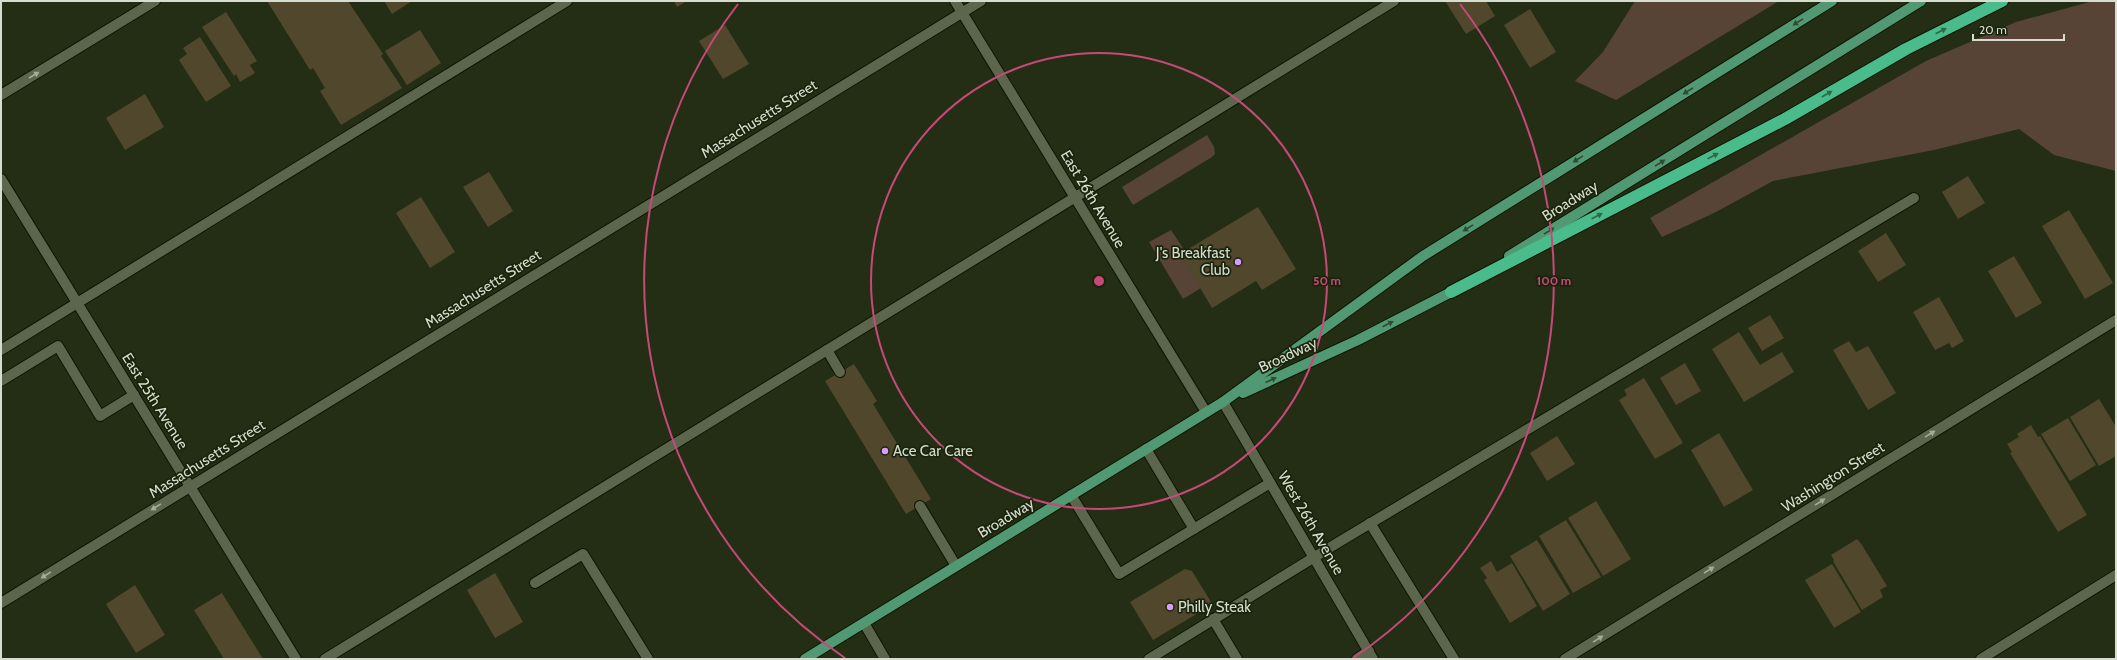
<svg xmlns="http://www.w3.org/2000/svg" width="2117" height="660" viewBox="0 0 2117 660" font-family="Cabin,sans-serif">
	<style>
		.green { fill: #574437 }
		.building { fill: #50472c }
		.lines { fill: none; stroke-linecap: round; stroke-linejoin: round }
		.lane-casing { stroke: #0d1501; stroke-width: 12 }
		.street-casing { stroke: #0d1501; stroke-width: 12 }
		.primary-casing { stroke: #0d1501; stroke-width: 12 }
		.highway-casing { stroke: #0d1501; stroke-width: 14 }
		.lane { stroke: #5b664c; stroke-width: 10 }
		.street { stroke: #5b664c; stroke-width: 10 }
		.primary { stroke: #519972; stroke-width: 10 }
		.highway { stroke: #4abb8b; stroke-width: 12 }
		.oneway { fill: #2d4d30 }
		.oneway2 { fill: #306845 }
		.oneway3 { fill: #a5ad9a }
		.ring { fill: none; stroke: #c74978; stroke-width: 2 }
		.poi-dot { fill: #d79bf9; stroke: #1a240c; stroke-width: 1.5 }
		.labels { text-anchor: middle; dominant-baseline: central; stroke-width: 3.5; stroke-linejoin: round; paint-order: stroke }
		.street-label { font-size: 15px; fill: #d6ddce; stroke: #1a240c }
		.poi-label { font-size: 15px; fill: #d6ddce; stroke: #1a240c; text-anchor: start }
		.centre { fill: #c74978; stroke: #1a240c; stroke-width: 2 }
		.ring-label { font-size: 12px; text-anchor: middle; font-weight: bold; fill: #c74978; stroke: #1a240c; stroke-width: 3.5; stroke-linejoin: round; paint-order: stroke }
	</style>
	<rect width="100%" height="100%" fill="#242e15"/>
	<g class="green">
		<polygon points="1635,1 1779,1 1616,100 1575,81 1603,52"/>
		<polygon points="2093,1 2116,1 2116,171 2054,155 2019,129 1934,150 1773,181 1714,213 1662,237 1650,218 1926,61 2016,22"/>
		<polygon points="1207,135 1214,147 1215,154 1212,157 1133,205 1122,187"/>
		<polygon points="1171,230 1185,251 1201,288 1183,299 1149,242"/>
	</g>
	<g class="building">
		<polygon points="267,1 348,1 383,54 381,56 402,88 341,125 320,91 325,88 313,68 310,70"/>
		<polygon points="384,1 412,1 392,14"/>
		<polygon points="674,1 687,1 677,7"/>
		<polygon points="1445,1 1486,1 1495,16 1466,34"/>
		<polygon points="1530,9 1556,52 1530,68 1504,25"/>
		<polygon points="226,12 257,61 250,65 255,73 240,82 236,74 234,76 202,27"/>
		<polygon points="725,25 749,64 723,79 699,41"/>
		<polygon points="420,30 441,63 407,85 385,51"/>
		<polygon points="200,37 231,86 206,102 179,60 187,54 183,48"/>
		<polygon points="145,94 164,127 125,150 106,118"/>
		<polygon points="489,172 513,211 488,227 463,187"/>
		<polygon points="1968,176 1985,203 1958,219 1942,192"/>
		<polygon points="421,197 455,252 430,268 396,213"/>
		<polygon points="1258,207 1296,269 1262,290 1256,281 1212,308 1180,254"/>
		<polygon points="2069,210 2113,283 2085,299 2042,226"/>
		<polygon points="1886,233 1906,265 1878,282 1858,251"/>
		<polygon points="2014,256 2042,303 2016,318 1988,271"/>
		<polygon points="1939,297 1964,341 1952,348 1949,343 1935,350 1913,312"/>
		<polygon points="1770,315 1784,338 1762,351 1748,328"/>
		<polygon points="1739,332 1760,365 1782,352 1794,372 1744,402 1712,349"/>
		<polygon points="1849,341 1856,352 1868,346 1896,393 1868,410 1833,350"/>
		<polygon points="1685,363 1701,391 1676,405 1660,378"/>
		<polygon points="854,364 877,401 873,404 931,499 906,514 825,381"/>
		<polygon points="1644,378 1683,443 1655,459 1619,400 1627,395 1624,390"/>
		<polygon points="2099,399 2116,427 2116,456 2099,466 2070,417"/>
		<polygon points="2068,418 2096,465 2070,481 2041,434"/>
		<polygon points="2031,425 2038,437 2040,436 2087,515 2058,532 2010,453 2012,452 2007,444 2019,437 2017,434"/>
		<polygon points="1719,433 1753,490 1724,507 1691,450"/>
		<polygon points="1557,436 1575,464 1547,481 1530,453"/>
		<polygon points="1596,501 1631,559 1603,576 1568,518"/>
		<polygon points="1566,520 1601,577 1573,593 1539,536"/>
		<polygon points="1857,539 1862,545 1887,586 1880,590 1883,597 1862,610 1833,561 1834,560 1831,555"/>
		<polygon points="1537,540 1570,594 1543,611 1510,556"/>
		<polygon points="1491,561 1497,572 1512,563 1537,606 1510,623 1484,580 1487,578 1480,568"/>
		<polygon points="1832,564 1861,612 1834,628 1805,580"/>
		<polygon points="1185,569 1192,571 1211,602 1207,605 1208,607 1153,640 1130,602"/>
		<polygon points="495,573 523,622 495,638 467,590"/>
		<polygon points="135,585 165,635 136,653 106,604"/>
		<polygon points="222,593 263,659 224,659 194,610"/>
	</g>
	<g class="lines">
		<defs>
			<g id="lane">
				<polyline points="1,350 567,1"/>
				<polyline points="827,350 840,372"/>
				<polyline points="1,381 58,346 100,416 134,395"/>
				<polyline points="1146,449 1194,529"/>
				<polyline points="1071,495 1119,574 1270,483"/>
				<polyline points="920,506 956,566"/>
				<polyline points="1370,523 1454,659"/>
				<polyline points="535,583 583,554 648,659"/>
				<polyline points="1213,619 1237,659"/>
				<polyline points="864,623 885,659"/>
				<polyline points="325,659 1394,1"/>
				<polyline points="1149,659 1339,542 1914,198"/>
				<polyline points="1357,659 1369,651"/>
				<polyline points="1981,659 2116,575"/>
			</g>
			<g id="street">
				<polyline points="955,1 1206,412"/>
				<polyline points="1,95 155,1"/>
				<polyline points="1,179 296,659"/>
				<polyline points="1223,402 1373,659"/>
				<polyline points="1,603 981,1"/>
				<polyline points="1565,659 2116,320"/>
			</g>
			<g id="primary">
				<polyline points="1509,256 1921,1"/>
				<polyline points="1243,393 1358,340 1457,289"/>
				<polyline points="805,659 1223,402 1423,256 1832,1"/>
			</g>
			<polyline id="highway" points="1451,292 1785,119 1906,49 2002,1"/>
		</defs>
		<use href="#lane" class="lane-casing"/>
		<use href="#street" class="street-casing"/>
		<use href="#primary" class="primary-casing"/>
		<use href="#highway" class="highway-casing"/>
		<use href="#lane" class="lane"/>
		<use href="#street" class="street"/>
		<use href="#primary" class="primary"/>
		<use href="#highway" class="highway"/>
	</g>
	<defs><path id="oneway-solid" d="M-6-.8H1V-3.2L6.5 0L1 3.2V.8H-6Z"/></defs>
	<g class="oneway">
		<use href="#oneway-solid" transform="translate(1798 22) rotate(148)"/>
		<use href="#oneway-solid" transform="translate(1688 91) rotate(148)"/>
		<use href="#oneway-solid" transform="translate(1578 159) rotate(148)"/>
		<use href="#oneway-solid" transform="translate(1660 163) rotate(-32)"/>
		<use href="#oneway-solid" transform="translate(1468 228) rotate(148)"/>
		<use href="#oneway-solid" transform="translate(1549 231) rotate(-32)"/>
		<use href="#oneway-solid" transform="translate(1388 324) rotate(-27)"/>
		<use href="#oneway-solid" transform="translate(1271 380) rotate(-25)"/>
	</g>
	<g class="oneway2">
		<use href="#oneway-solid" transform="translate(1941 31) rotate(-27)"/>
		<use href="#oneway-solid" transform="translate(1827 94) rotate(-30)"/>
		<use href="#oneway-solid" transform="translate(1713 156) rotate(-27)"/>
		<use href="#oneway-solid" transform="translate(1597 216) rotate(-27)"/>
	</g>
	<g class="oneway3">
		<use href="#oneway-solid" transform="translate(34 75) rotate(-31)"/>
		<use href="#oneway-solid" transform="translate(1930 434) rotate(-32)"/>
		<use href="#oneway-solid" transform="translate(1820 502) rotate(-32)"/>
		<use href="#oneway-solid" transform="translate(156 507) rotate(148)"/>
		<use href="#oneway-solid" transform="translate(1709 570) rotate(-32)"/>
		<use href="#oneway-solid" transform="translate(46 575) rotate(148)"/>
		<use href="#oneway-solid" transform="translate(1598 639) rotate(-32)"/>
	</g>
	<g class="ring">
		<circle cx="1099" cy="281" r="228"/>
		<path d="M845 658A455 455 0 0 1 738 4M1460 4A455 455 0 0 1 1353 658"/>
	</g>
	<g class="poi-dot">
		<circle cx="1238" cy="262" r="4"/>
		<circle cx="885" cy="451" r="4"/>
		<circle cx="1170" cy="607" r="4"/>
	</g>
	<g class="labels">
		<g class="street-label">
			<text transform="translate(759 119) rotate(-32)">Massachusetts Street</text>
			<text transform="translate(1093 199) rotate(59)">East 26th Avenue</text>
			<text transform="translate(1570 201) rotate(-32)">Broadway</text>
			<text transform="translate(483 289) rotate(-32)">Massachusetts Street</text>
			<text transform="translate(1288 355) rotate(-25)">Broadway</text>
			<text transform="translate(155 401) rotate(58)">East 25th Avenue</text>
			<text transform="translate(207 459) rotate(-32)">Massachusetts Street</text>
			<text transform="translate(1833 477) rotate(-32)">Washington Street</text>
			<text transform="translate(1006 518) rotate(-31)">Broadway</text>
			<text transform="translate(1311 523) rotate(60)">West 26th Avenue</text>
		</g>
		<g class="poi-label">
			<text x="1230" y="253" text-anchor="end">J's Breakfast<tspan x="1230" dy="17">Club</tspan></text>
			<text x="893" y="451">Ace Car Care</text>
			<text x="1178" y="607">Philly Steak</text>
		</g>
	</g>
	<circle cx="1099" cy="281" r="6" class="centre"/>
	<g class="ring-label">
		<text x="1327" y="285">50 m</text>
		<text x="1554" y="285">100 m</text>
	</g>
	<rect width="2117" height="660" fill="none" stroke="#d6ddce" stroke-width="4"/>
	<path d="M1973 34v6h91v-6" fill="none" stroke="#d6ddce" stroke-width="2"/>
	<text x="1979" y="34" font-size="12" fill="#d6ddce" stroke="#1a240c" stroke-width="3" paint-order="stroke">20 m</text>
</svg>
